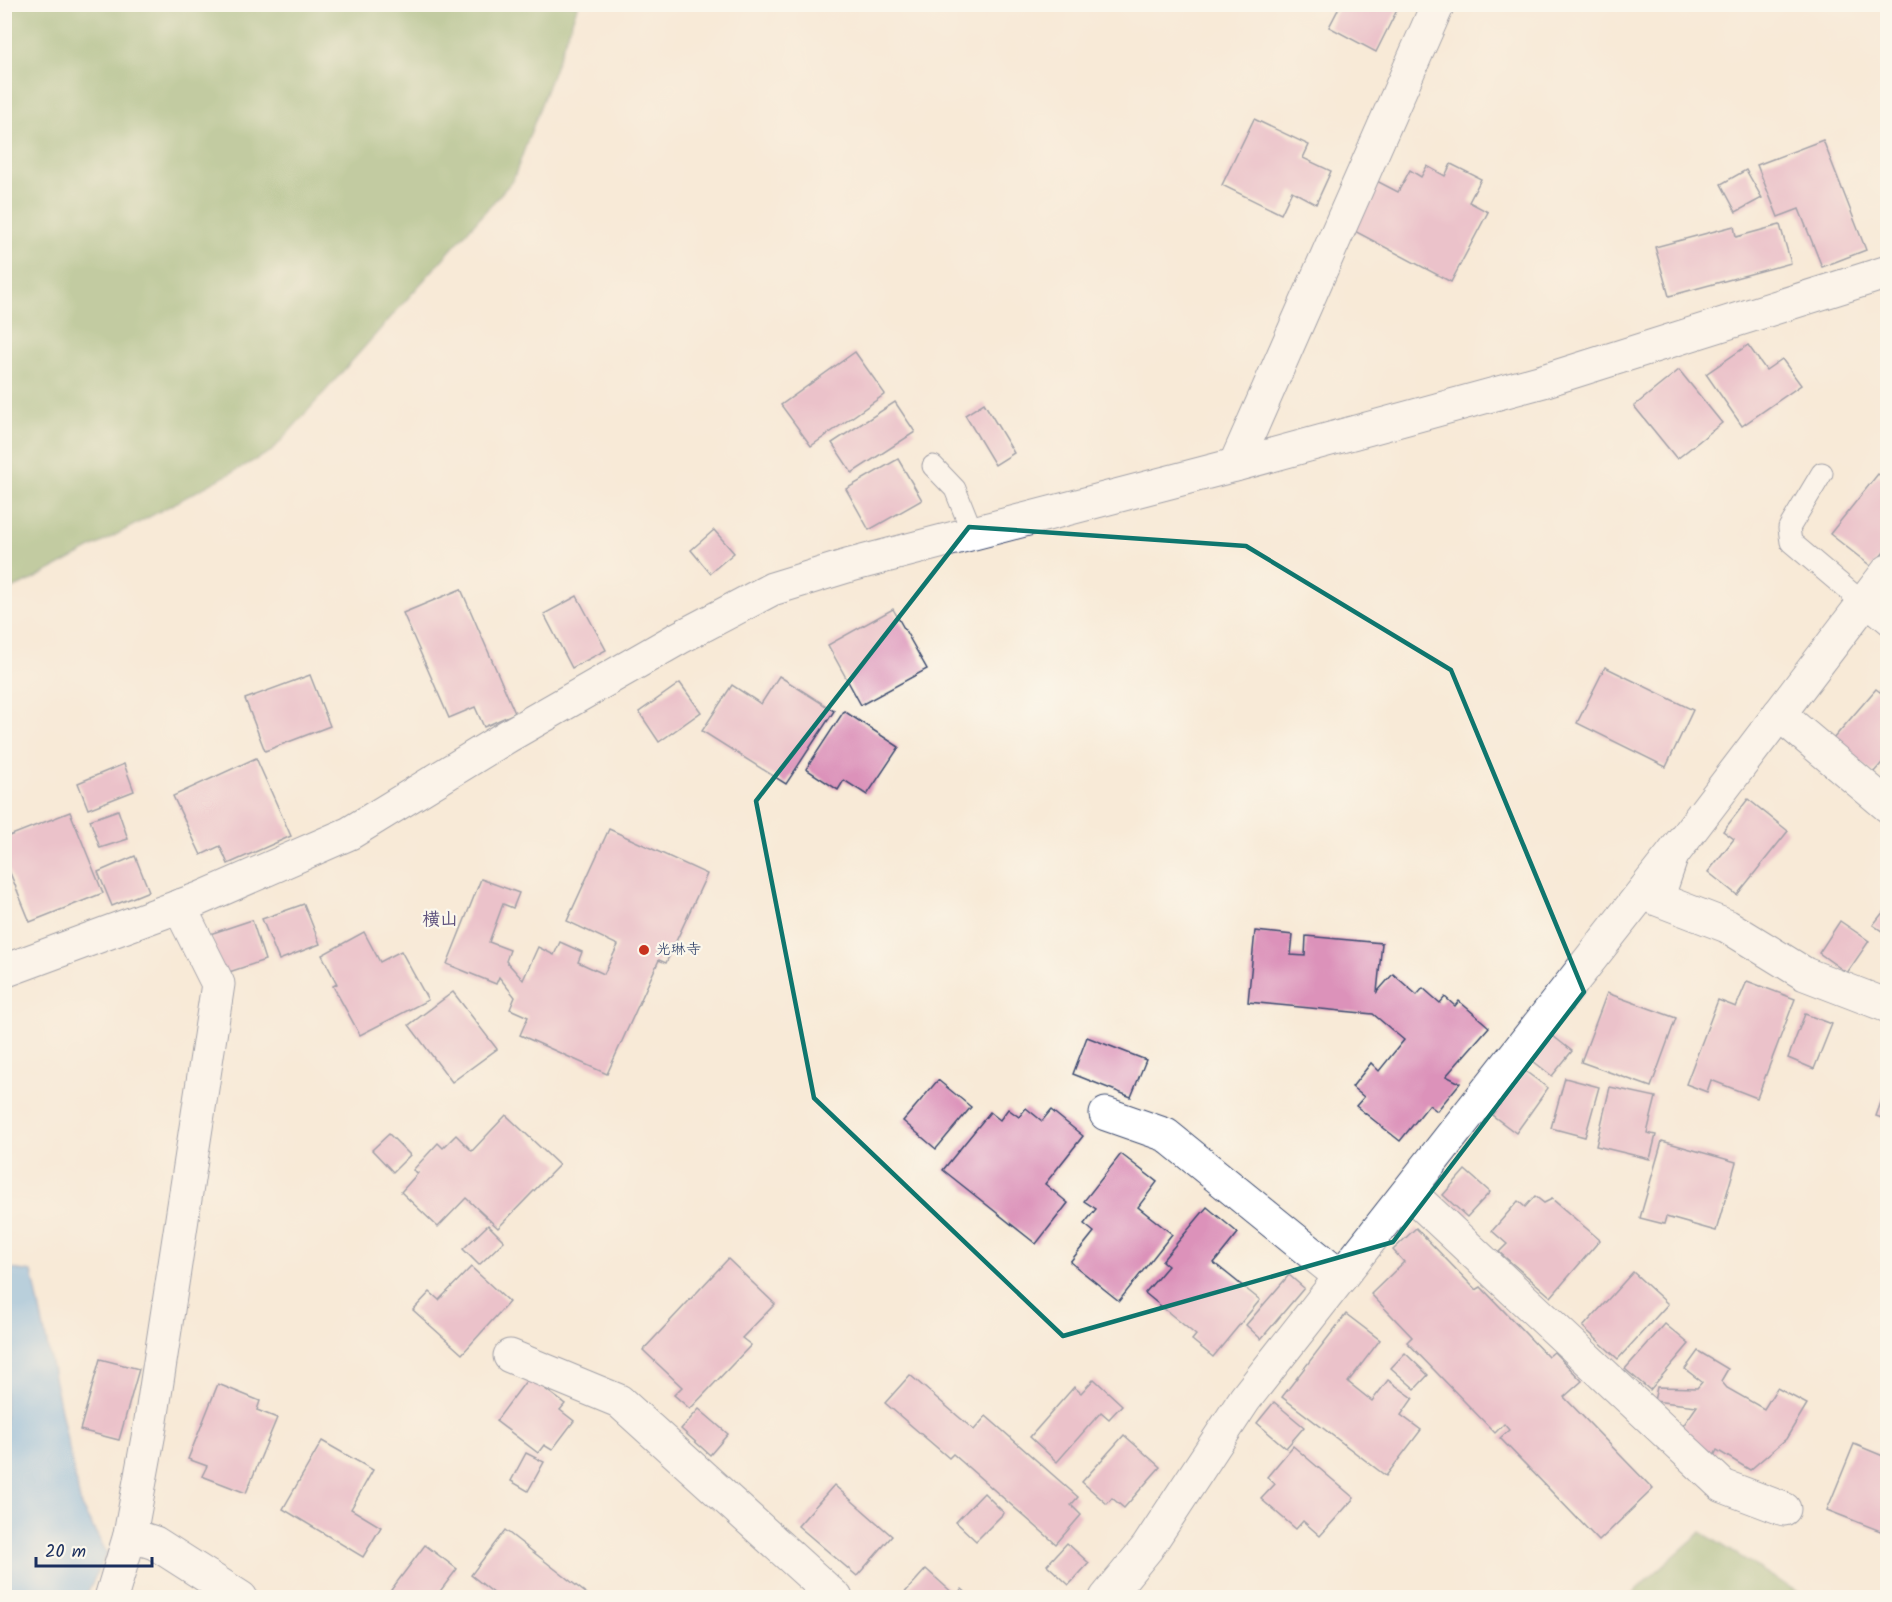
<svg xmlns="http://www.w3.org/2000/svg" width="1892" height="1602" viewBox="0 0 1892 1602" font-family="Kalam,'Klee One',sans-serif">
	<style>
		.forest { fill: #81a75e; stroke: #4e6b5e; stroke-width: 1.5 }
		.water { fill: #6dafe1; stroke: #446fa0; stroke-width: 1.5 }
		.building { fill: #dc92ba }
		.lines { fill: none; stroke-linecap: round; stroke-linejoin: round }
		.service-casing { stroke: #3c4b70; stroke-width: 23 }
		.minor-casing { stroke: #3c4b70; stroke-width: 35 }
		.tertiary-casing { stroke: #3c4b70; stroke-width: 35 }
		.service { stroke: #fff; stroke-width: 21 }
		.minor { stroke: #fff; stroke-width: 33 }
		.tertiary { stroke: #fff; stroke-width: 33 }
		.marked { fill: none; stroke: #0f766e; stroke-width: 4.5; stroke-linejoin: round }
		.poi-dot { fill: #c8321e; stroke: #fbf7ec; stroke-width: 2 }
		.labels { text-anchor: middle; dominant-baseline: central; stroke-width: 4.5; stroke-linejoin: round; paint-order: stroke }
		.poi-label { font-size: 15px; fill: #1b2f5e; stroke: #fbf7ec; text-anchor: start }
		.quarter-label { font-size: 18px; font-weight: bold; fill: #5f527e; stroke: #fbf7ec }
	</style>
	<rect width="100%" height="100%" fill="#fbf7ec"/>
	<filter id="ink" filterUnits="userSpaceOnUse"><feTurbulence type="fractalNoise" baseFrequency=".0167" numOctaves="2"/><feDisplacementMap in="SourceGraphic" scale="12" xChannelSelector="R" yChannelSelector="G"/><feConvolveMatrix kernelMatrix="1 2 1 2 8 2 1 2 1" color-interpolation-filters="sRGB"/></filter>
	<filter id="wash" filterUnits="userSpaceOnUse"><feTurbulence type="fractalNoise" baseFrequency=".008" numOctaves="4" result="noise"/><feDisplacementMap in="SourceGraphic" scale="24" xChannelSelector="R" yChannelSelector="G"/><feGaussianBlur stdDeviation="1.35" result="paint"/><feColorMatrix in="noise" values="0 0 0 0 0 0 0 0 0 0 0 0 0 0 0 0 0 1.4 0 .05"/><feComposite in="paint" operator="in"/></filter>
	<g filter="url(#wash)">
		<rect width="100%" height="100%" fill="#f8ead7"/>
		<g class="forest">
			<polygon points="5,4 578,5 513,180 272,451 30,581 5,592"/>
			<polygon points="1701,1532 1805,1597 1628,1597"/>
		</g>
		<polygon class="water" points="5,1268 32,1272 81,1506 107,1553 85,1597 5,1597"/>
		<g id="blocks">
			<g class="building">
				<polygon points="1341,4 1400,4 1376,52 1329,27"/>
				<polygon points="1254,119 1309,145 1303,158 1331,171 1316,204 1292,191 1281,214 1222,185"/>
				<polygon points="1823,140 1866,250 1822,267 1799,209 1778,217 1757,165"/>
				<polygon points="1451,164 1481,179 1469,202 1488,212 1451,282 1347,227 1373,179 1398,192 1410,170 1421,177 1427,166 1445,176"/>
				<polygon points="1746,170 1762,198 1736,212 1721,184"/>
				<polygon points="1780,225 1791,263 1669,296 1655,247 1734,226 1736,237"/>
				<polygon points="1748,345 1766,370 1782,359 1801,385 1742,426 1706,374"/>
				<polygon points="855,352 885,394 811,446 781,405"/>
				<polygon points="1679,370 1722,423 1677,459 1634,406"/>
				<polygon points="895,402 915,432 852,473 832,443"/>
				<polygon points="984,403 1014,453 995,465 965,415"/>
				<polygon points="898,459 922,500 869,530 846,489"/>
				<polygon points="1878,474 1888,481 1888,547 1872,567 1830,534"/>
				<polygon points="714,530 734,553 710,573 691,550"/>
				<polygon points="461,589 515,713 484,727 475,707 449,718 403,613"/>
				<polygon points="577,596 606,650 572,668 544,614"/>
				<polygon points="893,609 927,669 861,705 828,645"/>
				<polygon points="1605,667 1693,710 1666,767 1577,723"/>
				<polygon points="310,675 330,726 265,751 245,699"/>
				<polygon points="779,676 834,711 786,784 702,731 732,685 761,704"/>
				<polygon points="680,683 701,712 659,742 639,712"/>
				<polygon points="1876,689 1888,698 1888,756 1873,773 1833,739"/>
				<polygon points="844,711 899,747 867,795 844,780 838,790 806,769"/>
				<polygon points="256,758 291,836 228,864 220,846 201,855 173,796"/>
				<polygon points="124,764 134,791 88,809 78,783"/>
				<polygon points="1748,799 1788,831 1737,895 1708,872 1734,839 1723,831"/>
				<polygon points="118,810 128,839 100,848 90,820"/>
				<polygon points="70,812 103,893 30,922 4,858 4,838"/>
				<polygon points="609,829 707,874 666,963 659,960 607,1074 520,1035 528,1017 510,1009 515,997 499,977 496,984 447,964 481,879 519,893 513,908 503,904 489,942 510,950 506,961 523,980 538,947 554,955 560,942 582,952 578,962 604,974 618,945 567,921"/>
				<polygon points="135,856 149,891 112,906 98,872"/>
				<polygon points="304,904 320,944 279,960 262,919"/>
				<polygon points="1888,906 1888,935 1873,925"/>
				<polygon points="252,920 265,960 223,974 210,934"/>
				<polygon points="1840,921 1869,941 1847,973 1819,953"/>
				<polygon points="1255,931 1293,935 1291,955 1305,956 1306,936 1382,943 1377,992 1393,974 1417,995 1423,988 1440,1003 1445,997 1455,1006 1459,1001 1489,1027 1446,1076 1460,1083 1437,1111 1429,1105 1400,1141 1356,1106 1364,1097 1352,1087 1371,1063 1379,1071 1404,1040 1373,1014 1248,1002"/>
				<polygon points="364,932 380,962 401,951 428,1000 360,1035 333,986 337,984 322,955"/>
				<polygon points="1747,981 1795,999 1757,1098 1711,1080 1707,1092 1686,1084 1718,1000 1736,1007"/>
				<polygon points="453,992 497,1049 452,1082 409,1025"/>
				<polygon points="1607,993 1676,1018 1651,1087 1581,1062"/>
				<polygon points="1805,1014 1832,1024 1814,1069 1788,1058"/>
				<polygon points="1553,1036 1572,1051 1552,1076 1533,1061"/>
				<polygon points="1087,1037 1146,1060 1131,1097 1073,1074"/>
				<polygon points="1525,1071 1548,1088 1516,1133 1492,1115"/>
				<polygon points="1565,1078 1599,1087 1585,1137 1551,1128"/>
				<polygon points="938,1080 971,1107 936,1149 903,1121"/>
				<polygon points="1888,1083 1888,1120 1876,1116"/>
				<polygon points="1610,1087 1656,1097 1647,1133 1656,1135 1650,1159 1596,1146"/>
				<polygon points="1026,1108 1042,1121 1051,1110 1083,1136 1045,1184 1068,1203 1036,1244 943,1170 990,1112 1000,1120 1008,1109 1019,1117"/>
				<polygon points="506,1115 559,1165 498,1228 466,1198 438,1227 401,1192 418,1173 413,1170 438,1143 443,1148 456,1135 472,1151"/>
				<polygon points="389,1134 410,1155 393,1172 372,1150"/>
				<polygon points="1662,1141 1736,1162 1716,1231 1666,1217 1664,1224 1640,1218"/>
				<polygon points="1121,1154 1157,1182 1138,1207 1172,1234 1119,1301 1070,1262 1094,1232 1084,1224 1096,1209 1084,1201"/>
				<polygon points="1465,1170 1490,1192 1467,1217 1443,1195"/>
				<polygon points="1535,1196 1544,1203 1552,1199 1600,1240 1551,1297 1499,1252 1507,1244 1492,1231 1518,1201 1525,1207"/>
				<polygon points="1207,1207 1238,1233 1214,1263 1260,1300 1213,1357 1192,1340 1196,1335 1145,1293 1168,1266 1162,1261"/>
				<polygon points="488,1225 504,1241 479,1265 463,1249"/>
				<polygon points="1416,1228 1476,1290 1481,1287 1548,1357 1554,1352 1582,1381 1564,1397 1653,1489 1599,1541 1500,1438 1509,1430 1504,1424 1495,1433 1407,1342 1412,1337 1371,1294 1404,1262 1393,1250"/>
				<polygon points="728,1259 775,1304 742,1338 751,1345 690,1409 674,1395 682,1387 643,1350"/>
				<polygon points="471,1267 509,1302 462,1354 413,1310 430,1292 439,1300"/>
				<polygon points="1633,1272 1668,1304 1618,1359 1583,1327"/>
				<polygon points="1289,1275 1304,1288 1261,1339 1246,1325"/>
				<polygon points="1346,1314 1380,1340 1348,1382 1372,1401 1388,1380 1413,1398 1401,1415 1421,1430 1386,1476 1282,1397"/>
				<polygon points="1665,1324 1689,1344 1650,1390 1625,1369"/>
				<polygon points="1698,1351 1728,1369 1721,1381 1727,1388 1764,1409 1777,1388 1807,1404 1786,1439 1750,1470 1717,1450 1713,1458 1680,1430 1697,1406 1654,1401 1657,1387 1697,1388 1702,1382 1685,1369"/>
				<polygon points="1405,1353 1428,1375 1415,1389 1391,1368"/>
				<polygon points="100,1359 139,1369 119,1440 80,1430"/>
				<polygon points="910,1375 974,1430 986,1416 1078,1497 1071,1505 1081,1515 1056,1544 953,1454 949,1458 885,1403"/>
				<polygon points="529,1377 565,1404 560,1410 574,1421 552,1450 544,1445 538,1453 496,1421"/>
				<polygon points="1094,1379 1122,1405 1109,1419 1101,1412 1057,1462 1030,1437 1074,1387 1081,1393"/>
				<polygon points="218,1384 260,1401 257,1410 277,1418 246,1493 202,1476 207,1466 188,1459"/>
				<polygon points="1274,1402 1304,1427 1286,1448 1257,1423"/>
				<polygon points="699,1409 728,1434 710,1455 681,1429"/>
				<polygon points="1124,1435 1160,1467 1124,1508 1112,1498 1107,1504 1082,1482"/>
				<polygon points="322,1441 373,1470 351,1509 381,1527 363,1557 283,1509"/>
				<polygon points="1854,1444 1888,1458 1888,1534 1827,1510"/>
				<polygon points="1293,1446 1354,1498 1320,1536 1303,1521 1296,1529 1261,1499 1275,1484 1267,1477"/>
				<polygon points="526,1453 544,1462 528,1491 511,1481"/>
				<polygon points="834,1485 892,1536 857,1576 798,1526"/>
				<polygon points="984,1493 1004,1513 976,1541 956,1522"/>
				<polygon points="505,1530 592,1598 500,1598 471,1575"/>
				<polygon points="1067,1543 1089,1563 1069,1585 1047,1565"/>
				<polygon points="425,1545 457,1569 435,1598 385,1598"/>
				<polygon points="926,1569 956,1596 962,1589 972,1598 900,1598"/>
			</g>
		</g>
	</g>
	<g filter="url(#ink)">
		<use href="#blocks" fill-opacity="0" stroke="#3c4b70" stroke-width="1.5"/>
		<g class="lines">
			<defs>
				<g id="service">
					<polyline points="933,466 955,489 973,534"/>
					<polyline points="1822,473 1789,528 1791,542 1888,624"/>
				</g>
				<g id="minor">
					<polyline points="1235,465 1438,4"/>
					<polyline points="1779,714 1888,806"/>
					<polyline points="1671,858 1657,899 1727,926 1805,974 1888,1006"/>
					<polyline points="1106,1114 1166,1135 1341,1277"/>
					<polyline points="1409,1192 1723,1486 1784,1509"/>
					<polyline points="510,1356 619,1401 836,1598"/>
					<polyline points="130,1535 155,1543 241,1598"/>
					<polyline points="111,1598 130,1535 150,1427 218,984 179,906"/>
				</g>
				<g id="tertiary">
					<polyline points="4,971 199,899 350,833 508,736 679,638 772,589 847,566 1235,465 1543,381 1888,272"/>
					<polyline points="1106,1598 1147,1548 1245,1399 1672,855 1888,571"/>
				</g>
			</defs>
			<use href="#service" class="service-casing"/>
			<use href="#minor" class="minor-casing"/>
			<use href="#tertiary" class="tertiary-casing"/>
			<use href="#service" class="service"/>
			<use href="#minor" class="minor"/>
			<use href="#tertiary" class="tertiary"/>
		</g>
	</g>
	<path d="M0 0H1892V1602H0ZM969,527L1246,546L1451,670L1584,992L1393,1242L1063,1336L814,1098L756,801Z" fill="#f8ead7" fill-opacity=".55" fill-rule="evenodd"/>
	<path class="marked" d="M969,527L1246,546L1451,670L1584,992L1393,1242L1063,1336L814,1098L756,801Z"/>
	<circle class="poi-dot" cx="644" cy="950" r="6"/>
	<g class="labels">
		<g class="poi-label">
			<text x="656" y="950">光琳寺</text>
		</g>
		<g class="quarter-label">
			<text x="440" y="920">横山</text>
		</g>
	</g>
	<rect width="1892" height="1602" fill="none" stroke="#fbf7ec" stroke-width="24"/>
	<path d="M36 1557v9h116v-9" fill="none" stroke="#1b2f5e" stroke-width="3"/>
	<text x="45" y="1557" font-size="18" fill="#1b2f5e" stroke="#fbf7ec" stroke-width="4.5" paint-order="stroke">20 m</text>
</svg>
